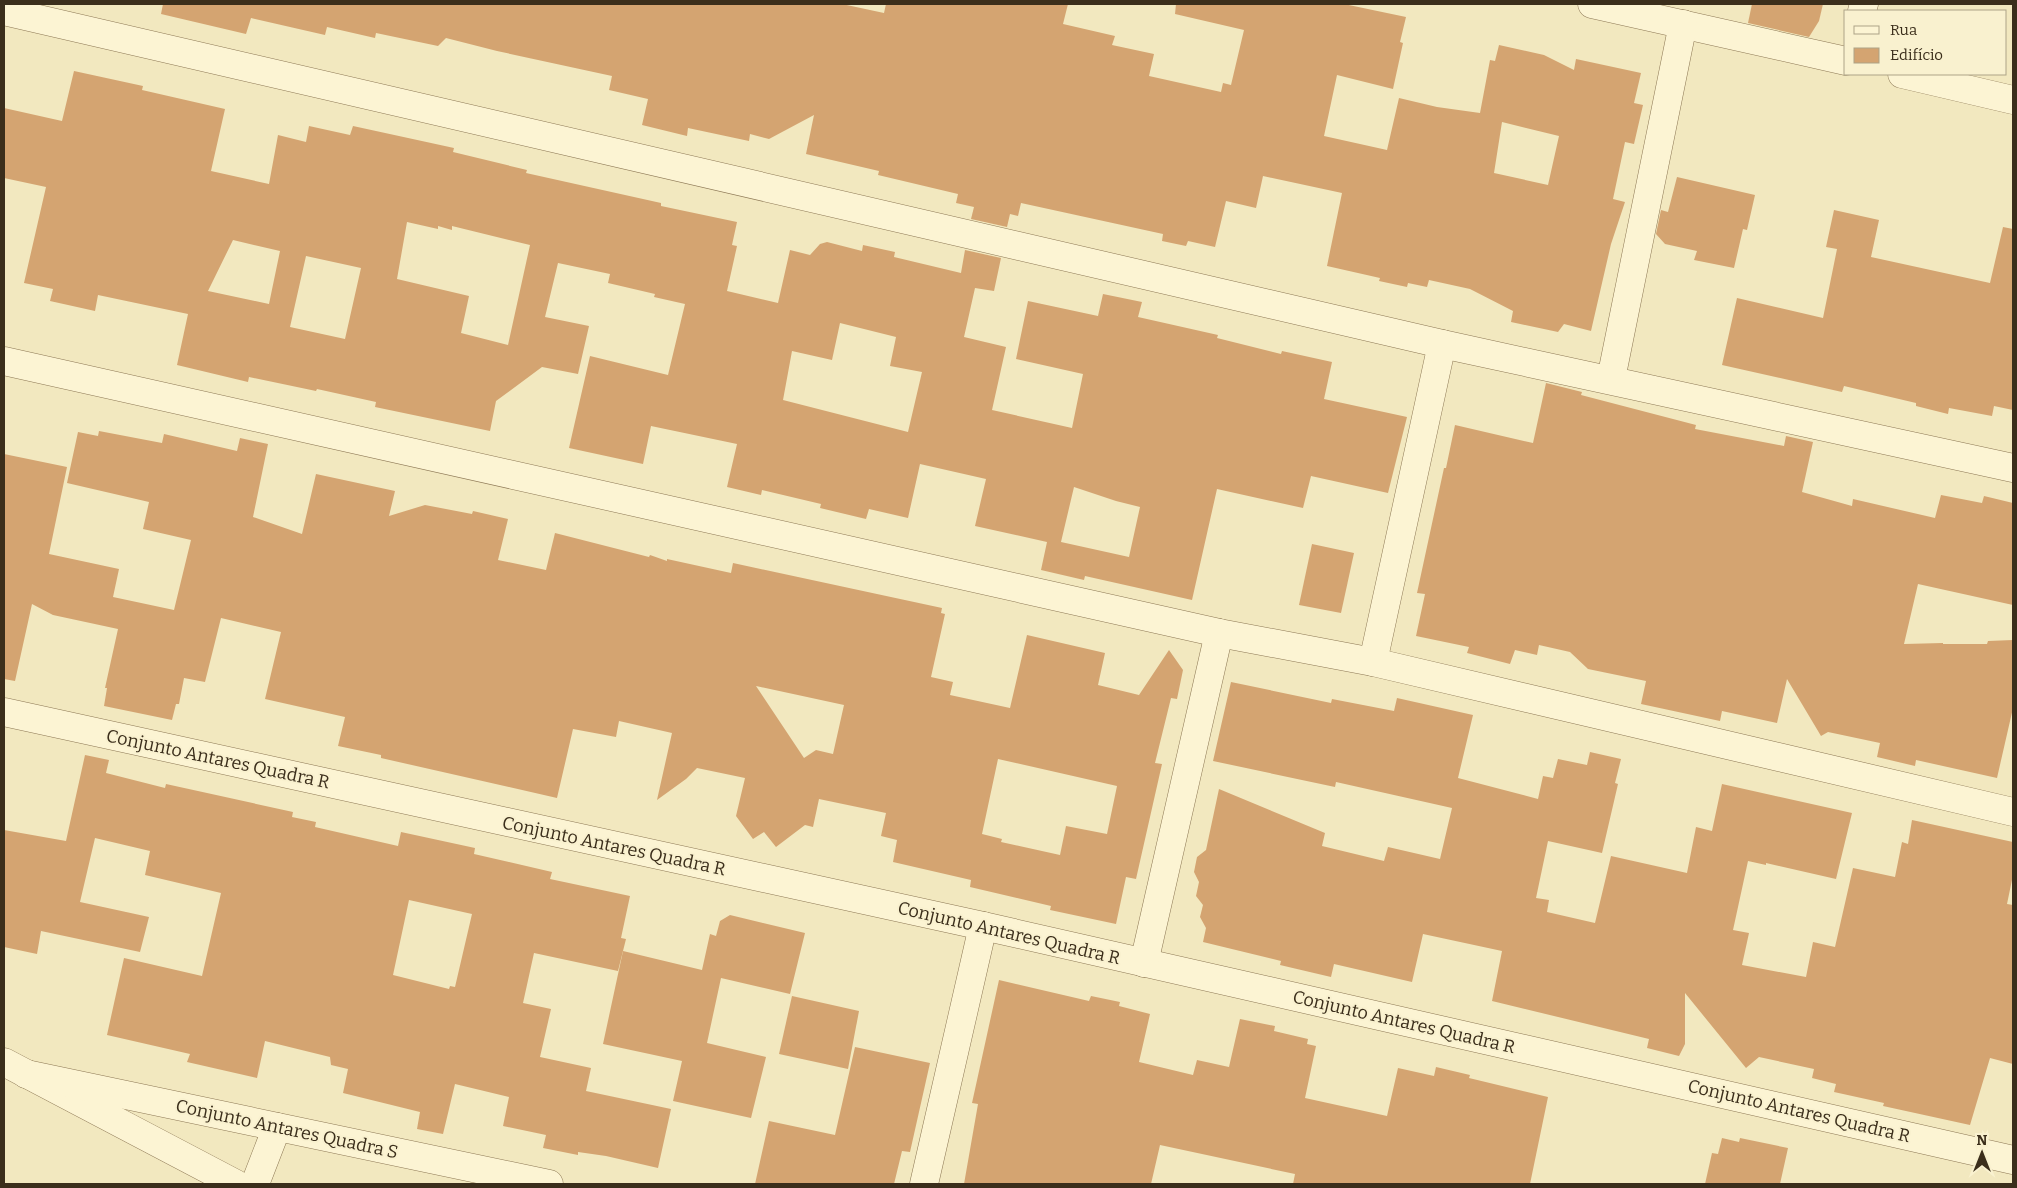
<svg xmlns="http://www.w3.org/2000/svg" width="2017" height="1188" viewBox="0 0 2017 1188" font-family="Bitter,serif">
	<style>
		.building { fill: #d4a471; fill-rule: evenodd }
		.lines { fill: none; stroke-linecap: round; stroke-linejoin: round }
		.minor-casing { stroke: #8d7855; stroke-width: 29 }
		.minor { stroke: #fcf4d3; stroke-width: 28 }
		.labels { text-anchor: middle; dominant-baseline: central; stroke-width: 4; stroke-linejoin: round; paint-order: stroke }
		.street-label { font-size: 18px; fill: #3b2e1b; stroke: #f9f1cf }
	</style>
	<rect width="100%" height="100%" fill="#f2e8bf"/>
	<g class="building">
		<path d="M163,4H842L884,13L886,4H1068L1063,24L1115,36L1112,45L1154,54L1149,76L1221,92L1223,83L1231,85L1244,30L1175,14L1176,4H1344L1406,17L1400,42L1403,43L1393,89L1337,75L1324,136L1387,150L1399,98L1437,107L1480,113L1490,60L1495,61L1499,45L1544,55L1574,70L1576,59L1641,73L1634,103L1643,105L1634,144L1625,142L1613,199L1625,202L1611,244L1591,331L1564,324L1558,332L1511,322L1513,311L1470,289L1429,280L1427,287L1408,283L1407,287L1379,281L1380,278L1327,266L1342,193L1263,176L1256,208L1226,201L1215,247L1188,241L1186,246L1162,241L1163,234L1021,203L1018,216L1010,214L1007,227L971,219L974,207L956,203L958,194L878,175L879,171L806,154L814,115L769,139L750,134L749,141L688,128L687,136L642,125L648,99L609,90L612,76L497,51L446,38L438,46L376,33L375,38L327,27L325,35L251,18L246,34L161,14ZM1502,122L1559,136L1548,185L1494,173Z"/>
		<polygon points="1752,4 1823,4 1819,21 1809,37 1748,23"/>
		<path d="M74,71L143,86L142,90L225,109L211,171L269,184L278,135L306,142L309,126L350,135L353,126L454,148L453,152L527,170L526,173L661,203V206L737,222L732,245L737,246L727,291L778,303L790,250L810,255L820,244L827,242L862,251L863,245L895,252L894,257L961,273L965,250L1001,258L994,291L975,288L964,337L1006,347L992,410L1072,428L1083,374L1016,359L1028,301L1098,316L1103,294L1142,302L1138,317L1218,335L1217,338L1281,354L1282,351L1332,362L1324,399L1407,417L1388,493L1311,476L1303,508L1217,489L1192,600L1085,576L1084,580L1041,570L1047,542L975,526L986,479L920,464L908,518L869,509L866,519L820,508L821,504L762,490L761,495L727,487L737,444L651,426L643,464L569,448L590,356L668,375L685,304L654,297L655,294L608,283L610,274L558,263L545,317L589,326L578,374L542,367L496,401L490,431L375,407L376,402L317,389L316,391L249,377L248,382L177,365L188,314L98,295L95,311L50,301L53,289L24,283L46,187L4,178V108L62,121ZM407,222L438,229V226L452,230V226L530,245L508,345L461,333L469,296L397,279ZM233,240L280,251L269,304L208,291ZM306,256L361,268L345,339L290,327ZM840,323L896,337L890,366L922,372L908,432L783,400L792,351L832,360ZM1074,487L1116,501L1140,507L1129,557L1061,542Z"/>
		<polygon points="1677,177 1755,195 1747,230 1743,229 1734,268 1694,260 1697,251 1665,244 1656,234 1661,210 1668,212"/>
		<polygon points="1834,210 1879,220 1871,257 1990,283 2003,227 2013,229 2013,410 1994,406 1992,416 1949,408 1948,414 1916,406 1916,403 1844,386 1842,392 1722,365 1737,298 1823,318 1837,249 1826,247"/>
		<polygon points="1546,383 1582,392 1581,395 1696,425 1695,429 1784,446 1786,436 1813,442 1802,492 1852,506 1853,499 1935,518 1941,495 1982,503 1984,496 2013,503 2013,605 1918,584 1904,644 1943,643 1943,644 1987,644 1988,641 2013,640 2013,708 1997,778 1916,760 1915,766 1877,757 1880,743 1828,732 1821,736 1787,679 1777,723 1722,711 1720,721 1641,704 1646,681 1588,669 1570,652 1539,645 1537,655 1515,650 1510,664 1467,653 1469,647 1416,636 1425,594 1417,593 1444,468 1446,468 1455,425 1533,443"/>
		<path d="M99,431L162,443L164,434L237,451L240,438L268,444L253,517L302,534L316,474L395,491L389,516L425,505L472,514L473,511L508,519L498,560L546,570L555,533L649,557L650,555L667,561V559L731,573L733,563L942,608L941,613L945,614L931,677L953,682L950,695L1010,708L1027,635L1105,653L1098,685L1139,695L1169,650L1183,670L1177,699L1171,698L1155,763L1162,764L1136,879L1126,877L1116,924L1050,910L1051,906L970,887L971,880L893,862L897,840L881,836L886,813L819,799L813,827L805,825L776,847L764,832L753,839L736,816L745,778L697,768L686,779L657,800L672,733L619,721L616,737L573,729L557,798L381,758V755L338,746L345,717L265,699L281,632L221,618L205,682L184,678L179,704H176L172,720L104,706L107,688H105L118,629L53,615L32,604L15,681L4,679V454L67,467L49,554L119,569L113,597L174,610L191,540L143,529L149,502L67,483L78,432L98,436ZM756,686L844,705L833,754L816,750L804,758ZM998,759L1117,786L1107,834L1066,826L1060,855L1001,842L1002,839L982,834Z"/>
		<polygon points="1312,544 1354,553 1341,613 1299,605"/>
		<polygon points="1231,682 1331,703 1332,699 1394,711 1397,698 1473,715 1458,778 1538,799 1543,776 1553,778 1558,759 1587,765 1590,752 1621,759 1615,783 1618,784 1602,853 1548,841 1536,898 1549,900 1547,912 1595,923 1611,856 1687,873 1696,827 1712,831 1722,784 1852,813 1836,879 1766,863 1766,865 1748,861 1733,930 1749,933 1742,965 1806,977 1813,942 1835,947 1853,868 1895,877 1902,842 1908,844 1912,820 2013,842 2013,875 2007,904 2013,905 2013,1064 1990,1058 1970,1125 1883,1106 1884,1103 1834,1092 1836,1084 1812,1078 1814,1069 1759,1057 1746,1068 1685,993 1685,1044 1679,1056 1647,1048 1649,1039 1492,1001 1502,951 1423,934 1412,982 1334,964 1331,977 1280,965 1281,961 1203,942 1206,928 1200,917 1203,905 1196,896 1199,882 1194,872 1197,857 1206,850 1219,789 1325,833 1322,846 1384,861 1388,847 1440,859 1452,808 1336,782 1335,787 1213,761"/>
		<path d="M85,755L109,760L106,773L165,788L166,784L293,812L292,817L316,822L315,827L398,846L401,832L475,848L474,854L552,872L550,879L630,896L621,938L626,939L618,971L534,953L523,1003L551,1009L540,1057L591,1068L586,1091L671,1109L658,1168L606,1156L578,1152V1155L543,1148L546,1135L503,1126L509,1097L480,1090L455,1084L443,1134L417,1129L420,1112L343,1093L348,1069L331,1065L330,1057L265,1041L257,1078L187,1062L190,1054L107,1035L124,958L202,976L221,893L145,875L150,851L95,838L80,902L149,917L140,952L41,931L37,954L4,947V830L66,841ZM409,900L472,914L455,987L450,986L449,989L393,975Z"/>
		<polygon points="730,915 805,933 790,994 721,978 707,1043 766,1057 751,1118 673,1101 682,1061 603,1044 623,951 702,970 710,934 716,936 720,921"/>
		<polygon points="999,980 1089,1001 1091,996 1120,1002 1119,1006 1150,1014 1139,1062 1193,1075 1197,1060 1229,1067 1240,1019 1275,1026 1274,1031 1308,1039 1307,1044 1316,1046 1305,1098 1387,1116 1398,1068 1434,1076 1436,1067 1470,1075 1469,1078 1548,1097 1530,1184 1293,1184 1295,1174 1160,1145 1151,1184 964,1184 978,1104 972,1103"/>
		<polygon points="792,996 859,1011 848,1069 779,1054"/>
		<polygon points="855,1047 930,1063 910,1152 902,1151 894,1184 755,1184 769,1121 835,1135"/>
		<polygon points="1722,1138 1739,1142 1740,1138 1788,1148 1780,1184 1705,1184 1712,1153 1718,1154"/>
	</g>
	<g class="lines">
		<defs>
			<g id="minor">
				<polyline points="1592,4 1846,61"/>
				<polyline points="4,11 1442,344 2013,468"/>
				<polyline points="1862,11 1864,4"/>
				<polyline points="1902,74 2013,100"/>
				<polyline points="4,361 1219,633 1373,662 2013,812"/>
				<polyline points="1611,379 1683,24"/>
				<polyline points="1373,662 1442,344"/>
				<polyline points="4,712 983,926 2013,1160"/>
				<polyline points="1144,963 1219,633"/>
				<polyline points="4,1062 236,1184"/>
				<polyline points="26,1074 549,1184"/>
				<polyline points="255,1184 277,1127"/>
				<polyline points="924,1184 983,926"/>
			</g>
		</defs>
		<use href="#minor" class="minor-casing"/>
		<use href="#minor" class="minor"/>
	</g>
	<g class="labels">
		<g class="street-label">
			<text transform="translate(218 759) rotate(12)">Conjunto Antares Quadra R</text>
			<text transform="translate(614 846) rotate(12)">Conjunto Antares Quadra R</text>
			<text transform="translate(1009 933) rotate(13)">Conjunto Antares Quadra R</text>
			<text transform="translate(1404 1022) rotate(13)">Conjunto Antares Quadra R</text>
			<text transform="translate(1799 1111) rotate(13)">Conjunto Antares Quadra R</text>
			<text transform="translate(287 1129) rotate(12)">Conjunto Antares Quadra S</text>
		</g>
	</g>
	<rect width="2017" height="1188" fill="none" stroke="#3b2e1b" stroke-width="10"/>
	<rect x="1844" y="10" width="162" height="65" fill="#f9f1cf" stroke="#ada387"/>
	<rect x="1854" y="26" width="25" height="8" fill="#fcf4d3" stroke="#ada387"/>
	<text x="1890" y="35" font-size="15" fill="#3b2e1b">Rua</text>
	<rect x="1854" y="48" width="25" height="15" fill="#d4a471" stroke="#ada387"/>
	<text x="1890" y="60" font-size="15" fill="#3b2e1b">Edifício</text>
	<g transform="translate(1982 1153)" stroke="#f9f1cf" stroke-width="4" paint-order="stroke">
	<path d="M0-4L9 19L0 12L-9 19Z" fill="#3b2e1b"/>
	<text y="-8" font-size="14" font-weight="bold" text-anchor="middle" fill="#3b2e1b">N</text>
	</g>
</svg>
